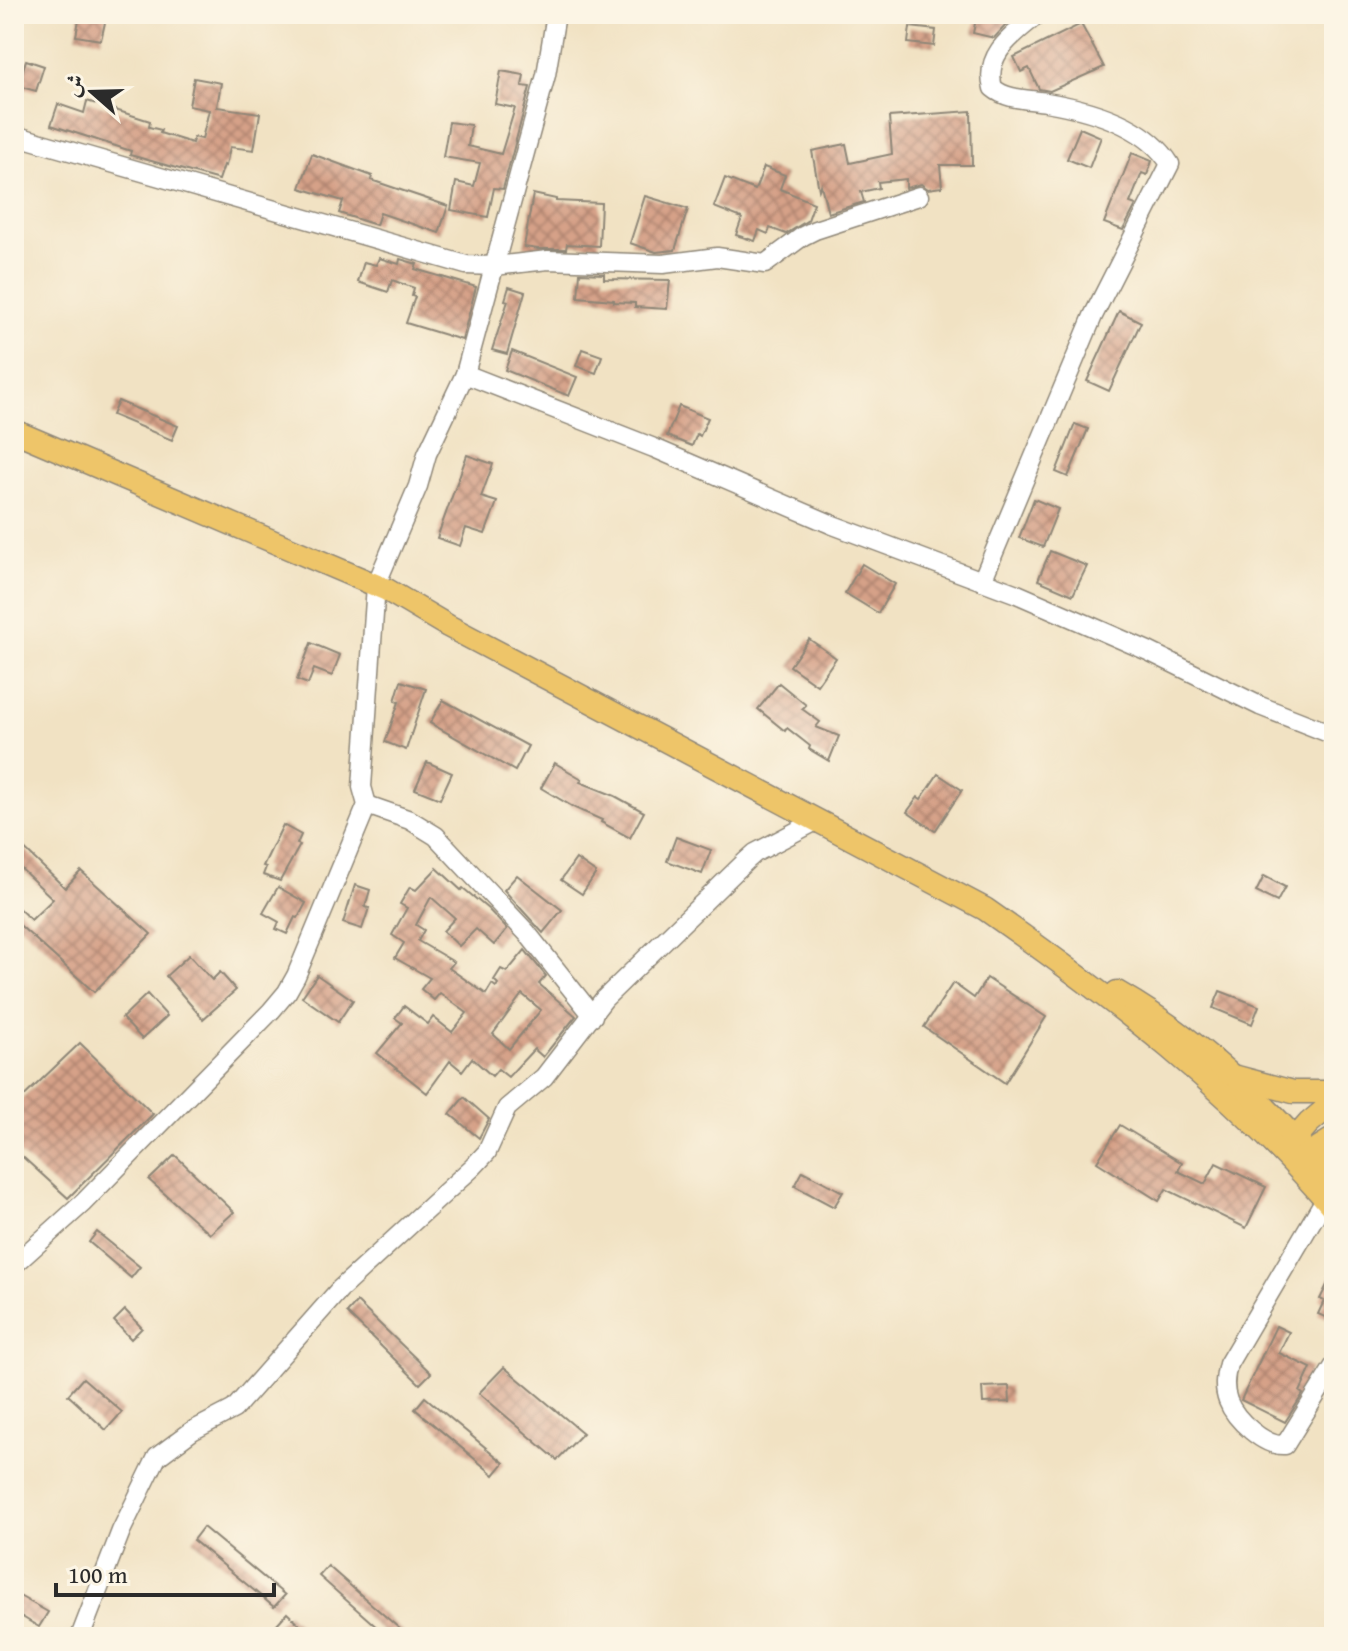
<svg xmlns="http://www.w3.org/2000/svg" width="1348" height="1651" viewBox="0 0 1348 1651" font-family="'Gentium Book Plus',Amiri,serif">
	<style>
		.building { fill: url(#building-cross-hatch); fill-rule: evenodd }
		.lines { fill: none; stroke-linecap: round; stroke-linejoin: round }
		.minor-casing { stroke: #8e8677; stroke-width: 21 }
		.major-casing { stroke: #8e8677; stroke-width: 25 }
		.minor { stroke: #fff; stroke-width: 18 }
		.major { stroke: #eec569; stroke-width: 22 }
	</style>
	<defs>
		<pattern id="building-cross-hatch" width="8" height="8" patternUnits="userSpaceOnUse" patternTransform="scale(2)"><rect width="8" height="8" fill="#d6a188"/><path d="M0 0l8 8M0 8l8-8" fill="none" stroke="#ae836f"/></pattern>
	</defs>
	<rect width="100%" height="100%" fill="#fcf5e5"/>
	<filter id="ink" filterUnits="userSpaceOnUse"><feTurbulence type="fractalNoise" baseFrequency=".0125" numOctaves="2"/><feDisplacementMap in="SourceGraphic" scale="16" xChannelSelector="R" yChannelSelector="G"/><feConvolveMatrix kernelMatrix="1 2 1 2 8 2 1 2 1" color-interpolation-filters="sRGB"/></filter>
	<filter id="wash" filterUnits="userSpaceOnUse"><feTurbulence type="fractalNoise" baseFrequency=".006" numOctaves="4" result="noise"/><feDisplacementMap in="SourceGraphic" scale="32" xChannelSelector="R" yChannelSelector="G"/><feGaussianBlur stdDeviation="1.8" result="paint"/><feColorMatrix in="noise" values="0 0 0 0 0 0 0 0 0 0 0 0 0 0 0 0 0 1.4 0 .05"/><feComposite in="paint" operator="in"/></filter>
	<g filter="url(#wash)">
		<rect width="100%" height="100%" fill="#f1e2c3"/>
		<g id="blocks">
			<g class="building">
				<polygon points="80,14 107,14 101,40 76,36"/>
				<polygon points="977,14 1010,14 1007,24 994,38 973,33"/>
				<polygon points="1081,24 1104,67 1050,91 1039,89 1029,68 1021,72 1014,57"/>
				<polygon points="910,27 936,30 934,46 908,43"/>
				<polygon points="26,60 44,66 36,91 18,86"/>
				<polygon points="501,71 524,75 522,86 530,87 503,189 494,188 488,217 451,210 456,182 474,186 480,163 443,157 449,122 471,125 468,146 501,154 515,108 495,104"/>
				<polygon points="194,78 221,83 217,107 260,113 254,150 230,147 226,166 224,165 219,180 130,155 131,151 51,125 58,104 84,113 87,101 150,121 149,127 161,130 160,133 192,143 194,137 202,139 209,110 189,106"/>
				<polygon points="971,111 972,165 940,165 942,187 928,189 921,184 906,188 906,179 878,182 879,188 861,192 864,202 828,213 821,185 819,190 812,151 846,144 850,163 892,154 889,117"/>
				<polygon points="1080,128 1101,137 1089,168 1067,159"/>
				<polygon points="1132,153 1152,161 1147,175 1142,173 1130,203 1136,205 1123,230 1104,223"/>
				<polygon points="312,154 372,176 371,180 448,206 439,233 380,213 376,225 339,213 343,201 300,188"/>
				<polygon points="764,167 785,175 780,189 814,203 808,220 786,234 770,228 768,234 759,230 755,241 736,235 742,218 714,207 725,178 755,190"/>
				<polygon points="533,194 556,199 556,201 601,203 599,246 567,244 566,249 538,249 524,247"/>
				<polygon points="645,196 688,209 675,250 656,252 630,243"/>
				<polygon points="379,258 399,264 400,259 417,264 415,269 476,287 462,340 406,323 415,297 412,296 414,288 392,280 388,292 358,282 364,262 376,265"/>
				<polygon points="580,273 604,274 604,279 670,280 667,309 635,307 635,303 614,302 614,300 578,297"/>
				<polygon points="509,287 525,292 507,354 492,350 508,301 505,300"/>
				<polygon points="1119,311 1141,322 1109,391 1087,381"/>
				<polygon points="582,349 602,356 596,373 576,366"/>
				<polygon points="512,351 577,377 569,396 505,370"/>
				<polygon points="118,401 178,426 172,440 112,415"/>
				<polygon points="679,406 708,418 700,436 697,434 692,446 667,436"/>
				<polygon points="1075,424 1088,429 1068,477 1056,472"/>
				<polygon points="467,455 493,464 481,497 497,502 485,534 466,528 460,546 437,538"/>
				<polygon points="1034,499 1058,509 1043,547 1019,538"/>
				<polygon points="1050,551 1087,566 1073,595 1038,580"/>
				<polygon points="862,564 895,584 878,613 845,593"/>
				<polygon points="809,639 836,658 817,685 790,666"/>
				<polygon points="311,643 340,655 332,676 314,669 308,684 297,680"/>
				<polygon points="401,681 426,689 406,750 385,742 399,702 395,701"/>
				<polygon points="779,683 806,705 802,709 820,722 816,727 839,736 829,761 809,749 810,746 787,728 785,731 758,709"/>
				<polygon points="443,700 528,746 515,771 430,723"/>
				<polygon points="427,762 452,773 440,799 415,789"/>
				<polygon points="555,763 582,779 580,782 615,796 644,812 630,838 601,822 602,820 575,808 541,788"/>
				<polygon points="938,774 962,790 935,831 907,812 918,797 921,799"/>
				<polygon points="283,825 301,835 297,844 300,845 280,881 263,875 266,867 263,866"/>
				<polygon points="676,837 711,850 702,874 667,861"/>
				<polygon points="14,839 65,888 81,871 151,934 94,992 14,920 14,904 31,920 53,899 14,862"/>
				<polygon points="576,859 596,873 582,894 561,880"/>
				<path d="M437,868L461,890L463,888L488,909L507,929L494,945L476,929L459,946L443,931L455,918L431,897L416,925L424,930L418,941L454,962L449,968L486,994L492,984L496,987L498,984L494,980L501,969L507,972L525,950L546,976L539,984L576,1016L543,1057L534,1049L508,1077L498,1069L492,1076L472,1058L462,1071L450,1061L427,1093L377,1053L402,1023L395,1018L404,1006L428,1024L433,1017L452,1032L467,1013L440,993L434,1000L421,989L430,978L395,958L404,943L392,935L407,908L400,904L410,887L416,890ZM522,994L541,1010L509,1049L493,1034Z"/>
				<polygon points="517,875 562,910 543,933 504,890"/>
				<polygon points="1264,876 1285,887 1277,902 1256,892"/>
				<polygon points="355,885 370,890 365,907 369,908 362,929 343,923"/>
				<polygon points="278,887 306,903 298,918 295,917 287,934 276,929 279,922 263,913"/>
				<polygon points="189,955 212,980 220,972 236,990 203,1019 166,976"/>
				<polygon points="317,975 353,1000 338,1022 302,997"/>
				<polygon points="987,978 1046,1017 1005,1083 924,1027 953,983 974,998"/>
				<polygon points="1220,991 1259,1006 1252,1024 1213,1008"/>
				<polygon points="147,994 167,1016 142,1039 122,1018"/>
				<polygon points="80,1043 153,1114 68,1198 14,1149 14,1106"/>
				<polygon points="464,1097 489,1119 479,1138 450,1114"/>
				<polygon points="1120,1125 1182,1163 1178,1171 1205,1184 1216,1163 1266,1187 1246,1228 1166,1189 1159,1201 1097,1162"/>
				<polygon points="175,1155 234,1212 210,1234 149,1180"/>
				<polygon points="803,1171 843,1192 834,1207 795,1186"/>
				<polygon points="97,1232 140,1267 131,1278 89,1242"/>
				<polygon points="1334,1271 1334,1321 1318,1314 1324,1301 1320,1299"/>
				<polygon points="357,1302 431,1373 420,1384 347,1313"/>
				<polygon points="125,1310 142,1328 131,1339 114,1321"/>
				<polygon points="1276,1326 1289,1332 1279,1353 1311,1368 1300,1392 1303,1394 1285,1422 1241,1400"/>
				<polygon points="504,1367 583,1433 557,1460 479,1393"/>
				<polygon points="83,1378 122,1412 106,1430 68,1395"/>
				<polygon points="1009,1386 1010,1402 983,1403 982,1387"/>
				<polygon points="425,1397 504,1463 494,1475 415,1409"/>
				<polygon points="203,1527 285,1595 274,1607 193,1540"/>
				<polygon points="328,1566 409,1637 388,1637 319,1576"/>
				<polygon points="14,1593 48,1612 39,1627 14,1612"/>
				<polygon points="287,1613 313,1637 265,1637"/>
			</g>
		</g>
	</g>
	<g filter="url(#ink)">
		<use href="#blocks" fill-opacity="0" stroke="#8e8677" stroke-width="2"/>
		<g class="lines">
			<defs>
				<g id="minor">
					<polyline points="14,135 466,265 494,266 548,260 663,264 717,257 765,264 803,236 815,230 919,196"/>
					<polyline points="465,374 654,448 833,525 1017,594 1148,651 1260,706 1334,735"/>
					<path d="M982,581L1093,316L1170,164C1146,125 1088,109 1046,102C1028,99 1007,100 993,88C983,53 1016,33 1038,14"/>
					<polyline points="367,805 410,820 436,836 527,933 593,1016"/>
					<path d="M1325,1199L1228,1364C1225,1376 1223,1388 1228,1401C1235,1419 1264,1447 1285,1445L1334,1366"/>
					<polyline points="14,1265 83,1203 271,1011 287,992 296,976 367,805 362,787 376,585 418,486 427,454 465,374 546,75 556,14"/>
					<polyline points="80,1637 121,1531 157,1457 192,1431 234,1409 340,1289 473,1167 487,1152 507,1108 544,1077 604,999 746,861 755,853 818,820"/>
				</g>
				<g id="major">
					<path d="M14,431L387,590L448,626L985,909C1111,997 1234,1091 1334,1209"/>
					<path d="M1117,992C1201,1040 1273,1109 1334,1184"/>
					<polyline points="1237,1077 1293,1092 1334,1092"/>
					<polyline points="1286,1149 1309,1123 1334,1102"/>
					<polyline points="1299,1160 1334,1138"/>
				</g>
			</defs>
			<use href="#minor" class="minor-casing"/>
			<use href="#major" class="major-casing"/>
			<use href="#minor" class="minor"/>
			<use href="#major" class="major"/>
		</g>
	</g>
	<rect width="1348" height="1651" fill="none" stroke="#fcf5e5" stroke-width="48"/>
	<g transform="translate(92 92) rotate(290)" stroke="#fcf5e5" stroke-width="6" paint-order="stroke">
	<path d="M0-6L14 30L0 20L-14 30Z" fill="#2b2b2b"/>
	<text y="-12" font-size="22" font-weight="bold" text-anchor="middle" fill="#2b2b2b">ش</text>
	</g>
	<path d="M56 1583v12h218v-12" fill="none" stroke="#2b2b2b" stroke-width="4"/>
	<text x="68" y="1583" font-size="24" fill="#2b2b2b" stroke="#fcf5e5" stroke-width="6" paint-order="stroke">100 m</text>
</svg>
